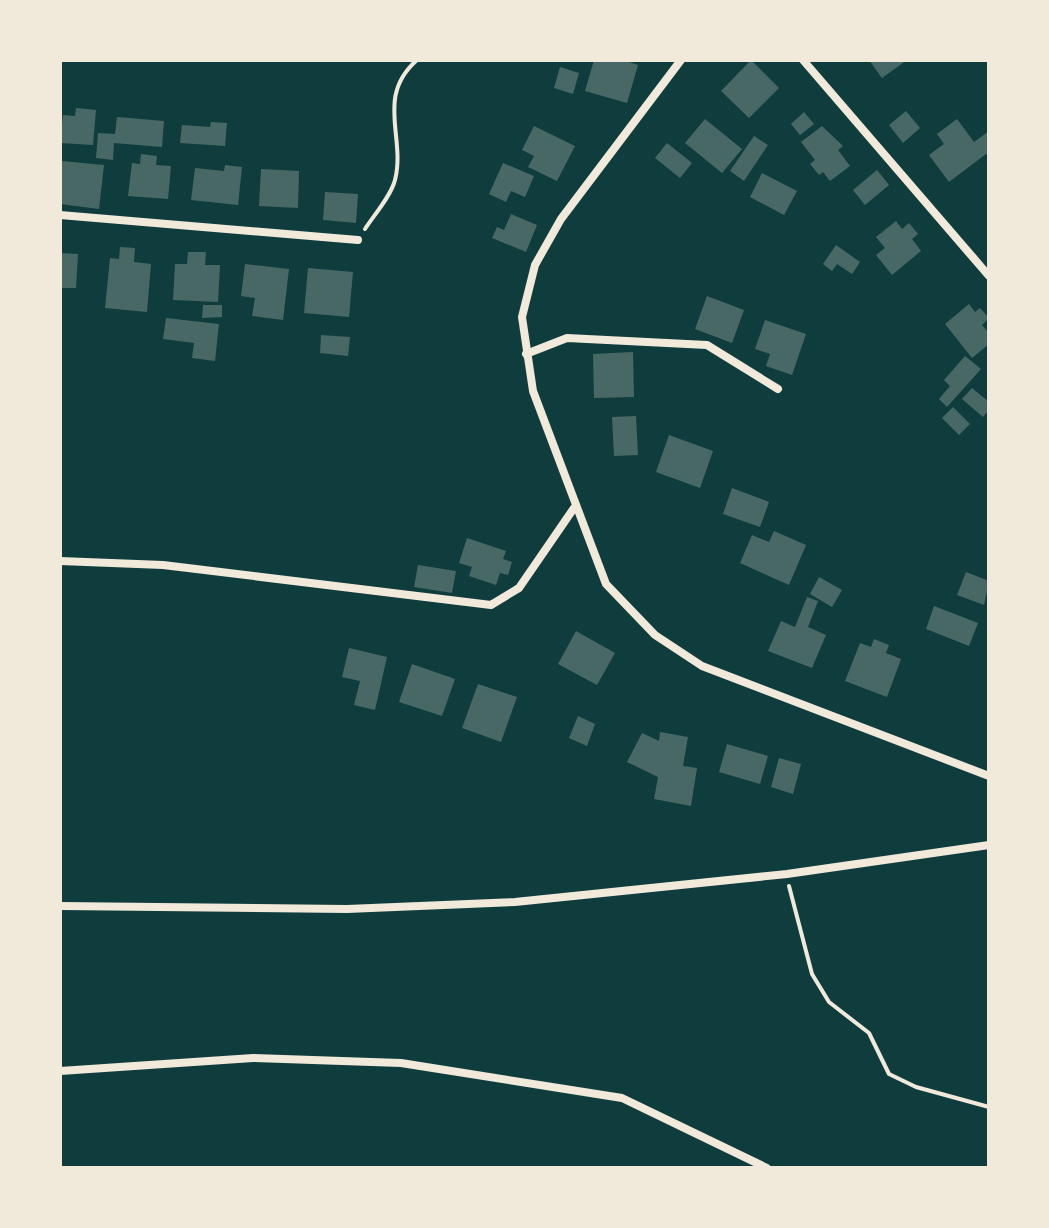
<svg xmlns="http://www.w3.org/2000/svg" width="1049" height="1228" viewBox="0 0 1049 1228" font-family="'Alegreya Sans',sans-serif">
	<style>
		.building { fill: #486865 }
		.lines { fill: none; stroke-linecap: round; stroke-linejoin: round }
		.path { stroke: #f1e9da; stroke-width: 4 }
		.minor { stroke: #f1e9da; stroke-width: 8 }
	</style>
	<rect width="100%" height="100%" fill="#0f3d3e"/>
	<g class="building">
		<polygon points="594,60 623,60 638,65 627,103 585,91"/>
		<polygon points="751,60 779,88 749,118 721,91"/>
		<polygon points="869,60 907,60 882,78"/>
		<polygon points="560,67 579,73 573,94 554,88"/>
		<polygon points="76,108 96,110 93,145 60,143 63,115 75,116"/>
		<polygon points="906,111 920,128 903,143 889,125"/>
		<polygon points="804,112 814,124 800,135 791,124"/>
		<polygon points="117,117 164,121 162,147 114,143 113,160 96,158 98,133 115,134"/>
		<polygon points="705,119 742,149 722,173 685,143"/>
		<polygon points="957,119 974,142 989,131 989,157 986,154 949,182 929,155 944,144 937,134"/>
		<polygon points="211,122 227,123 225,146 180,143 182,125 210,127"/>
		<polygon points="534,126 575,146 557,181 528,167 534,156 522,150"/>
		<polygon points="822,126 843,146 838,150 850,166 830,181 823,172 819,175 810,164 815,160 801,142"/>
		<polygon points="754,136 768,145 744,181 730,171"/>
		<polygon points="667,143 692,163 680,178 655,158"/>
		<polygon points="141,154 157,156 156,165 171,166 168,199 128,196 132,163 140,164"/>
		<polygon points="62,161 104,165 99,209 60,204"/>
		<polygon points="503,163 534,176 525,197 511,191 506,202 489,194"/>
		<polygon points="225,165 242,167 238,205 191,200 195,168 224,171"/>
		<polygon points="261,169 299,171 298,208 259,206"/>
		<polygon points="877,170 889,185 865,205 853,190"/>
		<polygon points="762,173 797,191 784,215 750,197"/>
		<polygon points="325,192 358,194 356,223 323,220"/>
		<polygon points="511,214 537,225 526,252 492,238 497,227 504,230"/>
		<polygon points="896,221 902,229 909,223 918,234 912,239 921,251 892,275 876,255 885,248 876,237"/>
		<polygon points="836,245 860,262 852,274 837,264 832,271 823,264"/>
		<polygon points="120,247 135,248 134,262 151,264 147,312 105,308 110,258 119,259"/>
		<polygon points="188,252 206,252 205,265 220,265 218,302 173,300 175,264 187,264"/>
		<polygon points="60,253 78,254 76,288 60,288"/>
		<polygon points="245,264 289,269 283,320 252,316 255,298 241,296"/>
		<polygon points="308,268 353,272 349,317 304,313"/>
		<polygon points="707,296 744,310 732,343 695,329"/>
		<polygon points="969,304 975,312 980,308 989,318 982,325 989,333 989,344 972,358 945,324"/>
		<polygon points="203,305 222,305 222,317 202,318"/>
		<polygon points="166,318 219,324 215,361 192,358 194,343 163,339"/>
		<polygon points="765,320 806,334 792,375 766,366 770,354 755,349"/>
		<polygon points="321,335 350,337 348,356 320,353"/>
		<polygon points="633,352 634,397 594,398 593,354"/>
		<polygon points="965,356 981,369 947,407 939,399 950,386 944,380"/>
		<polygon points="972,388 989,402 989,410 983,417 962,399"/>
		<polygon points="953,407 970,424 959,435 942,418"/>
		<polygon points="636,416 638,455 614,456 612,417"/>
		<polygon points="669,435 713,451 700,488 656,472"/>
		<polygon points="732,488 769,502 760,527 723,514"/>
		<polygon points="774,531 806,545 789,585 740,563 752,535 769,542"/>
		<polygon points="467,538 506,551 503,559 512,562 508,575 500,573 496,585 469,576 472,567 459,563"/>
		<polygon points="418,565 456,571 452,593 414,587"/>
		<polygon points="966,572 989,581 984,605 957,595"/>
		<polygon points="819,577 842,590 832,607 810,594"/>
		<polygon points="807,597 818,601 808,627 826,635 812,668 768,651 781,621 795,627"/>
		<polygon points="934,606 978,623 969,646 926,629"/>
		<polygon points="576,631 615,653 597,685 558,664"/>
		<polygon points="874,639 889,645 886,653 901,659 887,697 845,681 860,643 871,647"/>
		<polygon points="349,648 387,657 375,710 354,705 360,681 342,677"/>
		<polygon points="412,664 455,679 442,716 399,702"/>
		<polygon points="478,684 517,697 501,742 462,728"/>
		<polygon points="578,716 595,724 587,746 569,738"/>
		<polygon points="660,732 688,737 683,766 697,768 691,806 654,799 658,777 627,762 642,733 659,741"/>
		<polygon points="727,744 768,756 760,784 719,772"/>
		<polygon points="779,758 801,764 793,794 771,787"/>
	</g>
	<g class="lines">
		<g class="path">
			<path d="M365,229C374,215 391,196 395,180C406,137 375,97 417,60"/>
			<polyline points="789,886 812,974 829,1002 869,1033 889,1074 916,1087 989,1107"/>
		</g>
		<g class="minor">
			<polyline points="681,60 561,219 535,265 522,317 533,391 606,584 655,635 702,666 989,776"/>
			<polyline points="803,60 989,276"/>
			<polyline points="60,215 358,240"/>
			<polyline points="526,354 567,338 707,345 778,389"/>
			<polyline points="60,561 163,565 491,605 519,588 574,508"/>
			<polyline points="60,906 347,909 515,902 787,874 989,845"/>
			<polyline points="60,1071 253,1058 401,1063 622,1098 767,1168"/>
		</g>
	</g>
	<rect width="1049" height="1228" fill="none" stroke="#f1e9da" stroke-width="124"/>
</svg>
